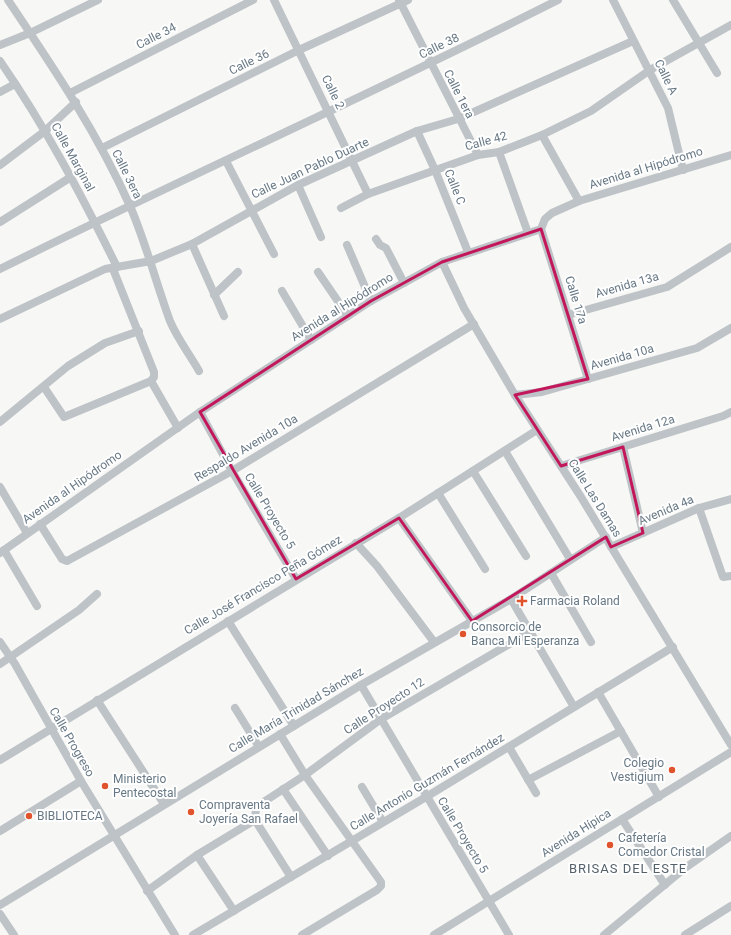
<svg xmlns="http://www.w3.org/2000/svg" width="731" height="935" viewBox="0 0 731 935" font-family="Roboto,sans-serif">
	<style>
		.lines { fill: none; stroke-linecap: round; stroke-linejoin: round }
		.minor { stroke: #bec3c7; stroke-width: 8 }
		.marked { fill: none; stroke: #c2185b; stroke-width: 3; stroke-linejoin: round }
		.poi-dot { fill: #df532d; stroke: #fff; stroke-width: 1.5 }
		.labels { text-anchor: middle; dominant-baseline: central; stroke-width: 4; stroke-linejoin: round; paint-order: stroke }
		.street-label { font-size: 12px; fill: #677885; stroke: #fff }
		.poi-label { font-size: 12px; fill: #677885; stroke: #fff; text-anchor: start }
		.neighbourhood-label { font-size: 13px; letter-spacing: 1px; fill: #55616a; stroke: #fff }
	</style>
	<rect width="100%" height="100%" fill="#f7f7f5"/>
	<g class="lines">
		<g class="minor">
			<path d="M8,0C53,67 97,132 130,206C146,243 156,283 170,321C177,338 190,355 199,371"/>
			<polyline points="274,0 368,194"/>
			<polyline points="399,0 478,155"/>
			<polyline points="613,0 668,108 683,170"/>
			<polyline points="673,0 717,73"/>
			<polyline points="0,45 30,33 98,0"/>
			<path d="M0,61C45,126 82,196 117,267"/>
			<polyline points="0,92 15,84"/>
			<polyline points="70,93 253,0"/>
			<polyline points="417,131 435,170 468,252"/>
			<polyline points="542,135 579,201"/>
			<polyline points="102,148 299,50 408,0"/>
			<polyline points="499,152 528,233"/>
			<polyline points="226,161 274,254"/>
			<polyline points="0,165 45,131 76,102"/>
			<polyline points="298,185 321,237"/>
			<polyline points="341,208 368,194 478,155 499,152 542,135 591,111 650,70 731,25"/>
			<polyline points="0,222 71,177"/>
			<polyline points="541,229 588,379"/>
			<polyline points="376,239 380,245 386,248 404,283"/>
			<polyline points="192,244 224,316"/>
			<polyline points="347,245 371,301"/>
			<polyline points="442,262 464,308 515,395 581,497 731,745"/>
			<path d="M0,269C185,177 374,93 558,0"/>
			<polyline points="318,272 348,316"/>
			<polyline points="282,291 311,340"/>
			<polyline points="214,295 238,272"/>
			<polyline points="568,315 667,287 731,247"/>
			<polyline points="0,319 105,269 151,261 192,244 298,185 417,131 458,119 633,41"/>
			<polyline points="151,381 178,428"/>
			<polyline points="44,387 64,417 151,381 154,377 154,372 113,269"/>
			<polyline points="515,395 542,392 697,348 731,328"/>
			<polyline points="200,412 232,471 296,579"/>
			<polyline points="0,422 68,366 105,343 139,331"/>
			<polyline points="623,447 643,533"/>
			<polyline points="505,451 570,559"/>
			<polyline points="561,466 723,416 731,412"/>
			<polyline points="473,471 526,556"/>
			<polyline points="0,487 27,533"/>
			<polyline points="438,493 485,569"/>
			<polyline points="699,508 723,577 731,576"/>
			<polyline points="399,518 472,621"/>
			<polyline points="40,524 62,559 67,561 232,471 474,324"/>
			<polyline points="356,543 377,566 434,642"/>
			<polyline points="611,547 699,508 731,499"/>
			<polyline points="4,550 37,606"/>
			<polyline points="0,553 200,412 371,301 442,262 541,229 545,219 552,213 579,201 731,155"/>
			<polyline points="551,573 591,642"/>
			<polyline points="511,599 574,707"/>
			<polyline points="228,621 294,726"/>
			<polyline points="0,642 15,664 81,781 175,935"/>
			<polyline points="0,664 79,610 97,594"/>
			<polyline points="361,685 509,935"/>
			<polyline points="598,692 659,797"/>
			<polyline points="97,700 164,804"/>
			<polyline points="235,708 259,747"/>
			<polyline points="280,734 305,775 381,882 381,886 377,890 302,935"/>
			<polyline points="509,747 536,793"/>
			<polyline points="0,760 399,518 537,430"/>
			<polyline points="528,780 621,731"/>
			<polyline points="362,787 383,822"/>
			<polyline points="283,789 328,856"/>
			<polyline points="622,819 665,885"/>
			<polyline points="0,831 81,781"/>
			<polyline points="197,855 234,911"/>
			<polyline points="291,877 255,820 256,807 305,775 381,719 530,632"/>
			<polyline points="147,891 197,855 255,820"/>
			<polyline points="0,905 361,685 511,599 606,537"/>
			<polyline points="0,914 14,935"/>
			<polyline points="193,935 426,797 673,647"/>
			<polyline points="434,935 731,752"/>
			<polyline points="604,935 685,868 731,836"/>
			<polyline points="685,935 731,906"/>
		</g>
	</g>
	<path class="marked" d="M541,229L588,379L515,395L561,466L623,447L643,533L611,547L606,537L472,621L399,518L296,579L200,412L371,301L442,262Z"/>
	<g class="poi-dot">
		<path d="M520 595h4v4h4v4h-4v4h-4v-4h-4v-4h4z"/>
		<circle cx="463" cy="634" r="4"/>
		<circle cx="672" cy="770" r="4"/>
		<circle cx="105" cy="786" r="4"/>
		<circle cx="191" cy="812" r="4"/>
		<circle cx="29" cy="816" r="4"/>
		<circle cx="610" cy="845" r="4"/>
	</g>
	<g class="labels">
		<g class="street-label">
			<text transform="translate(156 36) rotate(-27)">Calle 34</text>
			<text transform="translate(439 46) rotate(-26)">Calle 38</text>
			<text transform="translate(249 62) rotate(-26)">Calle 36</text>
			<text transform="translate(666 77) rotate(64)">Calle A</text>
			<text transform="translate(333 92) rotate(64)">Calle 2</text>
			<text transform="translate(459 94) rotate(63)">Calle 1era</text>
			<text transform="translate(486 141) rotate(-15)">Calle 42</text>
			<text transform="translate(73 157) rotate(61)">Calle Marginal</text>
			<text transform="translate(310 168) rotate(-25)">Calle Juan Pablo Duarte</text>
			<text transform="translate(646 168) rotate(-17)">Avenida al Hipódromo</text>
			<text transform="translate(127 174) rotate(64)">Calle 3era</text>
			<text transform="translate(455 187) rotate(68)">Calle C</text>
			<text transform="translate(627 285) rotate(-16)">Avenida 13a</text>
			<text transform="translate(576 300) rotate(73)">Calle 17a</text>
			<text transform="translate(342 307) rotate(-32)">Avenida al Hipódromo</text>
			<text transform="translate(622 357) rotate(-16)">Avenida 10a</text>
			<text transform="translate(643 428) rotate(-17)">Avenida 12a</text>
			<text transform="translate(246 448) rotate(-31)">Respaldo Avenida 10a</text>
			<text transform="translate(72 487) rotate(-35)">Avenida al Hipódromo</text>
			<text transform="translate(595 498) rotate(58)">Calle Las Damas</text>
			<text transform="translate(666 510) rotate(-23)">Avenida 4a</text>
			<text transform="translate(270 511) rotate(59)">Calle Proyecto 5</text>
			<text transform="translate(263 585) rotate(-31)">Calle José Francisco Peña Gómez</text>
			<text transform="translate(384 706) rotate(-33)">Calle Proyecto 12</text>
			<text transform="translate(296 710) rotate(-31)">Calle María Trinidad Sánchez</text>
			<text transform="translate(72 742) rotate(60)">Calle Progreso</text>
			<text transform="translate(427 782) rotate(-31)">Calle Antonio Guzmán Fernández</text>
			<text transform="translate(576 833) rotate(-32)">Avenida Hípica</text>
			<text transform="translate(463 835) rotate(59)">Calle Proyecto 5</text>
		</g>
		<g class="poi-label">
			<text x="530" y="601">Farmacia Roland</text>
			<text x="471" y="627">Consorcio de<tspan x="471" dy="14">Banca Mi Esperanza</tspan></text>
			<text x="664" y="763" text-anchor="end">Colegio<tspan x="664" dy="14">Vestigium</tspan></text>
			<text x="113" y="779">Ministerio<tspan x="113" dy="14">Pentecostal</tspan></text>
			<text x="199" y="805">Compraventa<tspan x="199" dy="14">Joyería San Rafael</tspan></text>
			<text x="37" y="816">BIBLIOTECA</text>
			<text x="618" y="838">Cafetería<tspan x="618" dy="14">Comedor Cristal</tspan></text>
		</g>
		<g class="neighbourhood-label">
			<text x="628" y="868">BRISAS DEL ESTE</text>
		</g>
	</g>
</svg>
